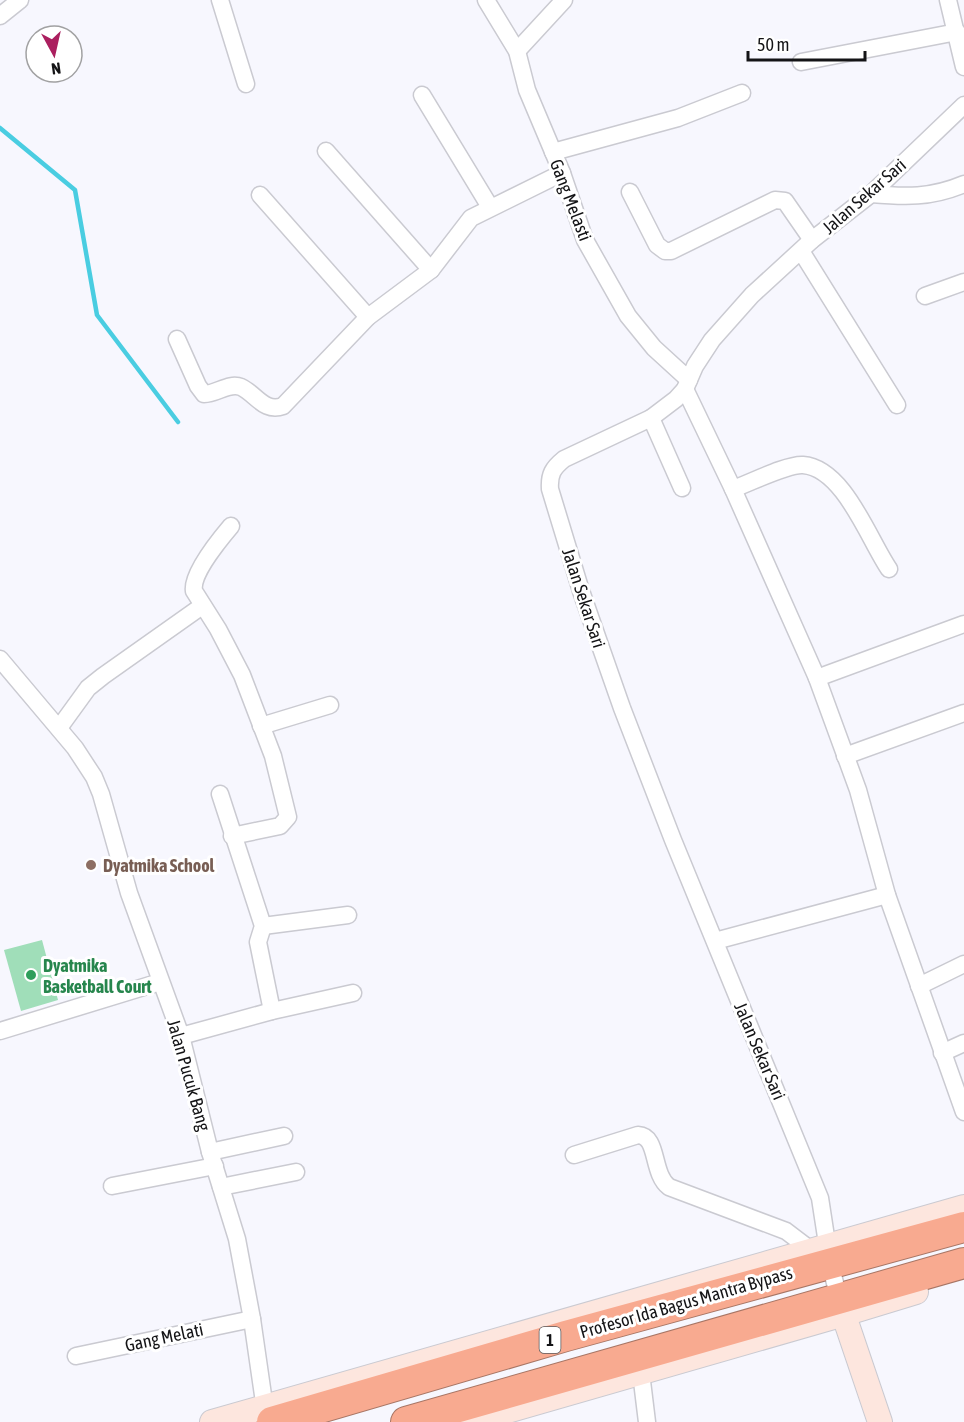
<svg xmlns="http://www.w3.org/2000/svg" width="964" height="1422" viewBox="0 0 964 1422" font-family="'Asap Condensed',sans-serif">
	<style>
		.green { fill: #a0deb9 }
		.lines { fill: none; stroke-linecap: round; stroke-linejoin: round }
		.stream { stroke: #4acde1; stroke-width: 4.5 }
		.street-casing { stroke: #cacad1; stroke-width: 19 }
		.secondary-casing { stroke: #cacad1; stroke-width: 26 }
		.highway-casing { stroke: #a87665; stroke-width: 32 }
		.street { stroke: #fff; stroke-width: 16 }
		.secondary { stroke: #fde6de; stroke-width: 24 }
		.highway { stroke: #f8aa90; stroke-width: 30 }
		.education-dot { fill: #8d6e63; stroke: #fff; stroke-width: 2 }
		.leisure-dot { fill: #2e9e5b; stroke: #fff; stroke-width: 2 }
		.labels { text-anchor: middle; dominant-baseline: central; stroke-width: 6; stroke-linejoin: round; paint-order: stroke }
		.shield { fill: #fff; stroke: #5a5a5c; stroke-width: 1.5 }
		.shield-label { font-size: 16px; font-weight: bold; fill: #141416 }
		.street-label { font-size: 18px; fill: #141416; stroke: #fff }
		.education-label { font-size: 18px; font-weight: bold; fill: #785e54; stroke: #fff; text-anchor: start }
		.leisure-label { font-size: 18px; font-weight: bold; fill: #27864d; stroke: #fff; text-anchor: start }
	</style>
	<rect width="100%" height="100%" fill="#f7f7fe"/>
	<polygon class="green" points="42,940 58,1000 21,1011 4,950"/>
	<g class="lines">
		<polyline class="stream" points="0,128 75,190 97,315 178,422"/>
		<defs>
			<g id="street">
				<polyline points="220,0 246,84"/>
				<polyline points="486,0 517,51 527,90 562,173 585,240 628,316 654,348 689,380"/>
				<polyline points="948,0 964,67"/>
				<polyline points="0,16 20,0"/>
				<polyline points="517,51 564,0"/>
				<polyline points="801,62 957,32"/>
				<polyline points="422,95 490,207"/>
				<polyline points="326,151 431,270"/>
				<polyline points="553,152 678,118 742,93"/>
				<polyline points="630,192 657,245 665,251 671,251 775,200 785,201 812,240"/>
				<path d="M871,194C905,197 931,198 964,184"/>
				<polyline points="260,195 368,317"/>
				<polyline points="801,251 897,405"/>
				<polyline points="925,296 964,282"/>
				<path d="M177,339L198,386L204,394C217,394 229,382 241,387C256,394 264,413 283,406L368,317L431,270L471,218L562,173"/>
				<polyline points="685,389 733,489 817,678 858,790 887,895 964,1112"/>
				<polyline points="651,418 682,488"/>
				<path d="M733,489C750,483 787,464 803,465C844,468 869,540 889,569"/>
				<path d="M231,526C220,539 191,574 194,591L218,629L242,675L273,756L288,817L280,826L232,836"/>
				<polyline points="0,659 75,748 94,777 101,794 129,893 181,1036 210,1152 237,1239 252,1319 266,1416"/>
				<polyline points="817,678 964,624"/>
				<polyline points="261,726 330,705"/>
				<polyline points="59,728 88,688 103,676 202,606"/>
				<polyline points="845,756 964,713"/>
				<polyline points="220,794 263,926 258,942 272,1011"/>
				<polyline points="263,926 348,915"/>
				<polyline points="715,941 887,895"/>
				<polyline points="919,986 964,964"/>
				<polyline points="0,1031 160,982"/>
				<polyline points="181,1036 272,1011 353,993"/>
				<polyline points="942,1053 964,1043"/>
				<polyline points="210,1152 284,1136"/>
				<path d="M574,1155L638,1135C659,1136 651,1173 669,1187L786,1231L811,1250"/>
				<polyline points="112,1186 215,1166"/>
				<polyline points="221,1187 296,1172"/>
				<path d="M839,1299L830,1263L820,1198L673,840L622,708L581,591L550,489C549,474 553,468 564,459L651,418L676,399L685,389L695,366L712,340L752,295L812,240L871,194L964,105"/>
				<polyline points="76,1356 252,1319"/>
				<polyline points="641,1373 647,1422"/>
			</g>
			<g id="secondary">
				<polyline points="839,1301 880,1422"/>
				<polyline points="212,1422 964,1207"/>
				<polyline points="469,1422 844,1314 916,1292"/>
			</g>
			<g id="highway">
				<polyline points="272,1422 566,1336 964,1227"/>
				<polyline points="406,1422 964,1263"/>
			</g>
		</defs>
		<use href="#street" class="street-casing"/>
		<use href="#secondary" class="secondary-casing"/>
		<use href="#highway" class="highway-casing"/>
		<use href="#street" class="street"/>
		<use href="#secondary" class="secondary"/>
		<use href="#highway" class="highway"/>
	</g>
	<circle class="education-dot" cx="91" cy="865" r="6"/>
	<circle class="leisure-dot" cx="31" cy="975" r="6"/>
	<g class="labels">
		<rect class="shield" x="539.5" y="1327" width="21" height="26" rx="4.5"/>
		<g class="shield-label">
			<text x="550" y="1340">1</text>
		</g>
		<g class="street-label">
			<text transform="translate(864 196) rotate(-41)">Jalan Sekar Sari</text>
			<text transform="translate(571 200) rotate(69)">Gang Melasti</text>
			<text transform="translate(584 598) rotate(72)">Jalan Sekar Sari</text>
			<text transform="translate(760 1051) rotate(67)">Jalan Sekar Sari</text>
			<text transform="translate(189 1075) rotate(74)">Jalan Pucuk Bang</text>
			<text transform="translate(686 1302) rotate(-16)">Profesor Ida Bagus Mantra Bypass</text>
			<text transform="translate(164 1337) rotate(-12)">Gang Melati</text>
		</g>
		<g class="education-label">
			<text x="103" y="865">Dyatmika School</text>
		</g>
		<g class="leisure-label">
			<text x="43" y="965">Dyatmika<tspan x="43" dy="21">Basketball Court</tspan></text>
		</g>
	</g>
	<g transform="translate(54 54) rotate(172)"><circle r="28" fill="#ffffff" stroke="#a1a1a2" stroke-width="1.5"/>
	<path d="M0-4.5L10 22L0 15L-10 22Z" fill="#ab1f5f"/>
	<text y="-9" font-size="16" font-weight="bold" text-anchor="middle" fill="#141416">N</text>
	</g>
	<path d="M748 51v9h117v-9" fill="none" stroke="#141416" stroke-width="3"/>
	<text x="757" y="51" font-size="18" fill="#141416" stroke="#ffffff" stroke-width="4.5" paint-order="stroke">50 m</text>
</svg>
